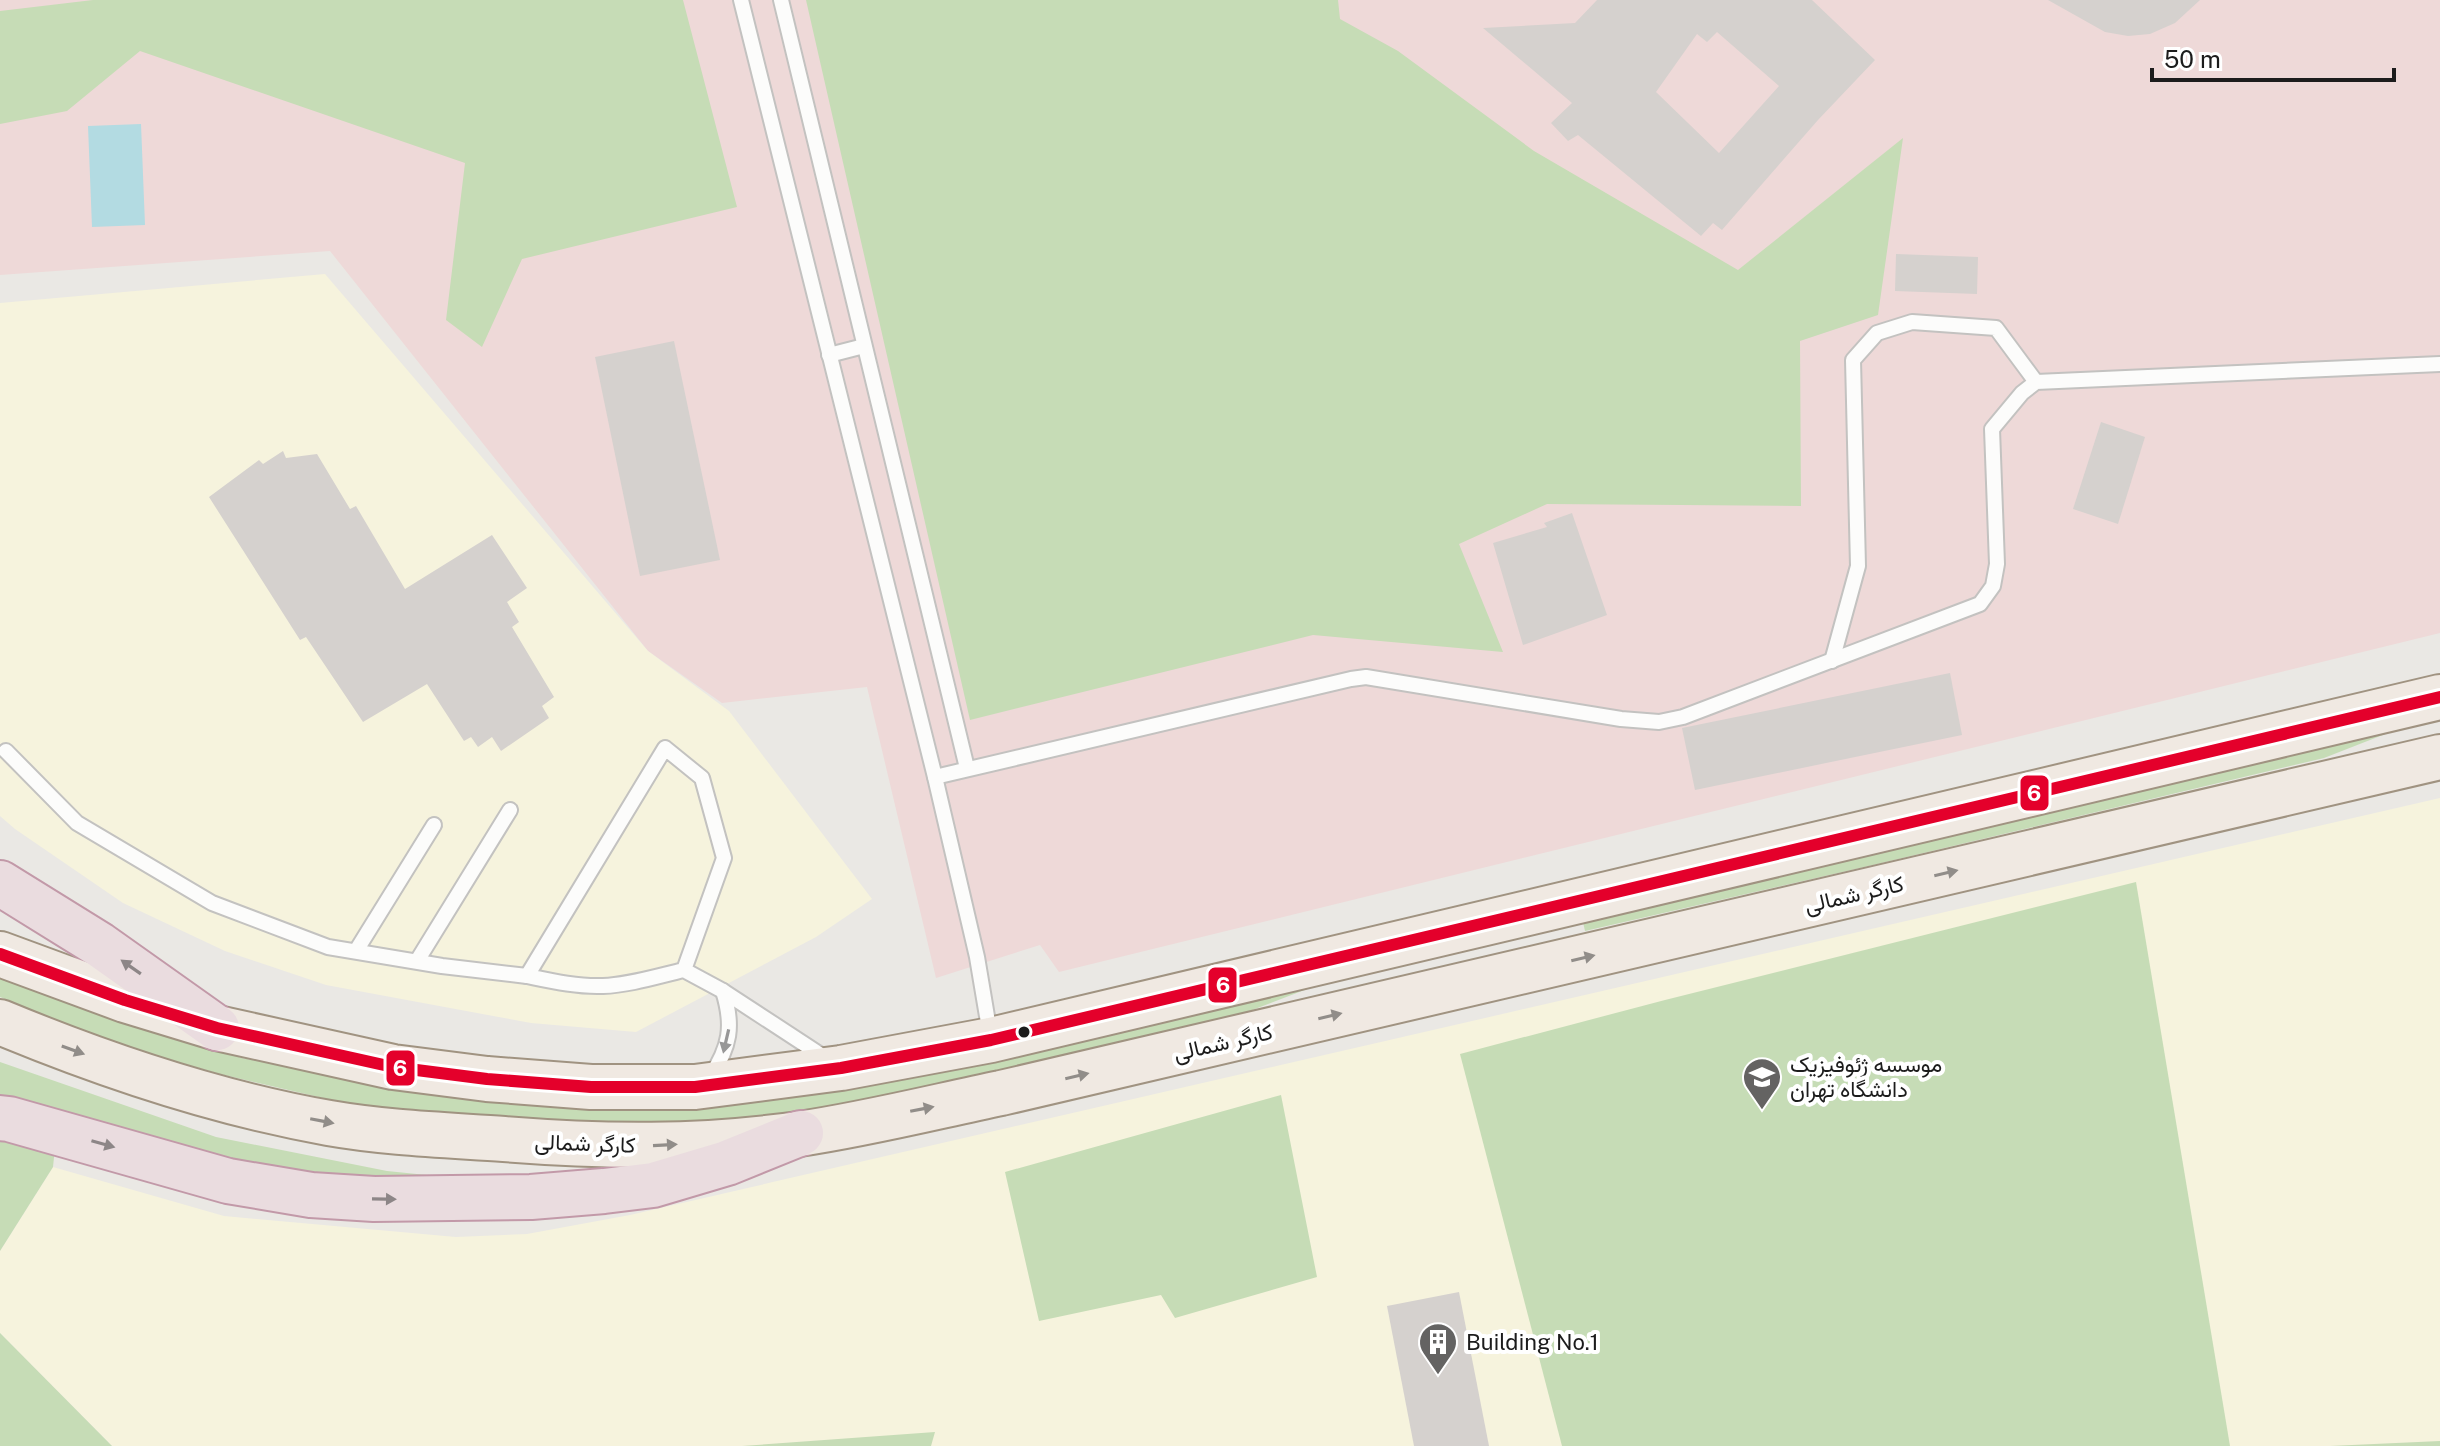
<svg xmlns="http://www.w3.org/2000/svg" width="2440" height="1446" viewBox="0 0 2440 1446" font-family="'Public Sans',Vazirmatn,sans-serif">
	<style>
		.commercial { fill: #eed9d8 }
		.education { fill: #f6f3dd }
		.forest { fill: #c6dcb6 }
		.water { fill: #b3dbe2 }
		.building { fill: #d5d1ce; fill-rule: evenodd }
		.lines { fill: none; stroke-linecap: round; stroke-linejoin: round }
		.lane-casing { stroke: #c3c2c0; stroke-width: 18 }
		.primary-casing { stroke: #a09381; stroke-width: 48 }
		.highway-casing { stroke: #c299a8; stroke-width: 48 }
		.lane { stroke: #fcfcfb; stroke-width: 14 }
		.primary { stroke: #f0e9e2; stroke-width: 44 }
		.highway { stroke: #eadcdf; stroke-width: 44 }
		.bus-1-casing { stroke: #fff; stroke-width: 18 }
		.bus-1 { stroke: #e4002b; stroke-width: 12 }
		.oneway { fill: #918d89 }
		.oneway2 { fill: #8d8687 }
		.oneway3 { fill: #979797 }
		.bus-dot { fill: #1c1c1c; stroke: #fff; stroke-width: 3 }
		.labels { text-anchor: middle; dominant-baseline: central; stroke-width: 8; stroke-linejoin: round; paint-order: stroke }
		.street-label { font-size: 22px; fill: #1c1c1c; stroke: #fff }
		.poi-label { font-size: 22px; fill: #1c1c1c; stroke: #fff; text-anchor: start }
		.line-badge { stroke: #fff; stroke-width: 3 }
		.badge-label { font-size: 22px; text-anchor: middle; font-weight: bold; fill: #fff }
	</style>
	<rect width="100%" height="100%" fill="#eae8e4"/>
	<polygon class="commercial" points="0,0 2440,0 2440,633 1059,972 1040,945 936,978 867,687 722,703 648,651 330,251 0,275"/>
	<g class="education">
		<polygon points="325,274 648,651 729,711 872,899 816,937 636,1032 531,1023 326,985 225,951 123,903 15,829 0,816 0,303"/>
		<polygon points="2440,798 2440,1446 112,1446 0,1333 0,1251 53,1167 224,1216 456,1237 527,1234 630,1215"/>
	</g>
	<g class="forest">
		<polygon points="93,0 683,0 737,207 522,259 482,347 446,320 465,163 140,51 67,111 0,124 0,11"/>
		<polygon points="806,0 1338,0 1340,19 1398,51 1534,151 1738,270 1903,138 1878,315 1800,341 1801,506 1547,504 1459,544 1503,652 1313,635 970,720"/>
		<polygon points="2440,719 2393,731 2324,758 1873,865 1585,931 1580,909"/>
		<polygon points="2136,882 2230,1446 1562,1446 1460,1054 1665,1000"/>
		<polygon points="0,974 90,1011 242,1058 390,1086 540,1104 1320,984 1213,1025 914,1093 758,1122 636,1126 494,1121 353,1105 220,1074 115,1044 0,997"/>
		<polygon points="0,1062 216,1137 387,1171 476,1180 484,1185 249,1173 0,1105"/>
		<polygon points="1281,1095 1317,1277 1175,1318 1161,1295 1039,1321 1005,1172"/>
		<polygon points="0,1141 55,1148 53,1167 0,1251"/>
		<polygon points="0,1333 112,1446 0,1446"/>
		<polygon points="935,1432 931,1446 742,1446"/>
		<polygon points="2440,1441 2440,1446 2330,1446"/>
	</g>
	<polygon class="water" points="141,124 145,225 92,227 88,126"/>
	<g class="building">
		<path d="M1597,0H1812L1875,60L1818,120L1722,230L1713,223L1701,236L1578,135L1568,141L1551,123L1572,103L1483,28L1575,23ZM1717,32L1779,86L1719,153L1656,92L1697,34L1707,42Z"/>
		<polygon points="2048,0 2200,0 2175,23 2150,34 2128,36 2105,32"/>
		<polygon points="1896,254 1978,257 1977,294 1895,291"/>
		<polygon points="674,341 720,560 640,576 595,357"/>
		<polygon points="2101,422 2145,437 2118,524 2073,509"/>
		<polygon points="283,451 286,458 317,454 350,509 356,506 405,589 492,535 527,588 507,602 519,622 512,627 554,697 542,706 549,718 501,751 492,737 478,747 471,737 464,741 427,684 363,722 306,637 300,640 209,497 259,460 263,464"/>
		<polygon points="1572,513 1607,615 1523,645 1493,543 1547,527 1544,523"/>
		<polygon points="1950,673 1962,735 1695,790 1682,728"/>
		<polygon points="1459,1292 1489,1446 1414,1446 1387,1306"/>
	</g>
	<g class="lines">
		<defs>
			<g id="lane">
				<polyline points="741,0 935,777 977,957 990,1034"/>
				<polyline points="781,0 967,768"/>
				<polyline points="829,355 864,346"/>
				<polyline points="1832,661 1858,566 1853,360 1877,333 1912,322 1996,328 2036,382"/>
				<polyline points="6,751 77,823 212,903 328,947 442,966 527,976"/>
				<polyline points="935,777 1351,679 1366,677 1621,719 1659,722 1683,717 1980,604 1993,586 1997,564 1992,429 2022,393 2036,382 2440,364"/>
				<polyline points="356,951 434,825"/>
				<polyline points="417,961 510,810"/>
				<path d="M684,970C658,976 630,985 603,986C577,987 551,981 527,976L665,748L702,778L724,858L684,970L723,991L827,1059"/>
				<path d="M710,1077C730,1047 734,1026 723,991"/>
			</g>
			<g id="primary">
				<polyline points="0,954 125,1000 217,1028 393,1067 487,1079 591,1087 695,1087 841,1068 991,1040 2440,697"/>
				<path d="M0,1022C106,1066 216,1103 329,1123C386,1133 446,1135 504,1139C605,1147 698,1148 799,1134C867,1124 934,1107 1001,1093L2440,757"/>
			</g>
			<g id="highway">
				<polyline points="0,883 100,945 217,1028"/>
				<polyline points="0,1118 9,1119 228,1181 311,1195 374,1199 531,1197 604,1191 653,1185 727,1163 801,1133"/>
			</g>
		</defs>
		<use href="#lane" class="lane-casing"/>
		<use href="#primary" class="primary-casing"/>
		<use href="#highway" class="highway-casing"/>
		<use href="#lane" class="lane"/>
		<use href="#primary" class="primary"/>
		<use href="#highway" class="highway"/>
		<defs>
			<polyline id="bus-1" points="0,954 125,1000 217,1028 393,1067 487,1079 591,1087 695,1087 841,1068 991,1040 2440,697"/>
		</defs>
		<use href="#bus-1" class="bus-1-casing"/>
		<use href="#bus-1" class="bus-1"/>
	</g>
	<defs><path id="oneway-solid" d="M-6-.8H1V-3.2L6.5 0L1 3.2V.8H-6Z" transform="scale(2)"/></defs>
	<g class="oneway">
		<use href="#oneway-solid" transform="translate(1946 873) rotate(-13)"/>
		<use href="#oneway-solid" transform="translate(1583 958) rotate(-13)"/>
		<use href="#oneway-solid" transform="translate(1330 1016) rotate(-13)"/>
		<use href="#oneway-solid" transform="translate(73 1050) rotate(20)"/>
		<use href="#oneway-solid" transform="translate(1077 1076) rotate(-13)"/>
		<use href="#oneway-solid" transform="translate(922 1109) rotate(-11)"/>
		<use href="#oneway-solid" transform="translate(322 1121) rotate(11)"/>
		<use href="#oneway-solid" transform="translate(665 1145) rotate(-3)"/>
	</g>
	<g class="oneway2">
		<use href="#oneway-solid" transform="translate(131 967) rotate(-145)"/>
		<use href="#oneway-solid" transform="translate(103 1144) rotate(16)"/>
		<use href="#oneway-solid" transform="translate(384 1199) rotate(1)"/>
	</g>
	<use class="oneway3" href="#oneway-solid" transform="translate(726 1041) rotate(103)"/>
	<defs>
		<symbol id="university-pin" viewBox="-11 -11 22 30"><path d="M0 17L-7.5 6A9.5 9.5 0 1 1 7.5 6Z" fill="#646362" stroke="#fff"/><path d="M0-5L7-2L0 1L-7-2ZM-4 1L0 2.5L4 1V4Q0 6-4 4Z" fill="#fff"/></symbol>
		<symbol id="building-pin" viewBox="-11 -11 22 30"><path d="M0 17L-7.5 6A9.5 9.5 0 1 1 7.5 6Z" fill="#646362" stroke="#fff"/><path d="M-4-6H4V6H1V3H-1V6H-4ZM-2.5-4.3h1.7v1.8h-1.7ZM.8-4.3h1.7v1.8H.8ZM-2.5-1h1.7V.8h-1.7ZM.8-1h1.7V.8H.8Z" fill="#fff"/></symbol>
	</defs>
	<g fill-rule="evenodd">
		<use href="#university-pin" x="1740" y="1055" width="44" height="60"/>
		<use href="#building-pin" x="1416" y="1320" width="44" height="60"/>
	</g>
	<circle class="bus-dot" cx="1024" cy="1032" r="7"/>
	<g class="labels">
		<g class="street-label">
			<text transform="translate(1854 894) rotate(-13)">کارگر شمالی</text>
			<text transform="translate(1223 1042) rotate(-13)">کارگر شمالی</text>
			<text transform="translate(585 1143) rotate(2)">کارگر شمالی</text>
		</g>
		<g class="poi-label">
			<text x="1790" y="1064">موسسه ژئوفیزیک<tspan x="1790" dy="25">دانشگاه تهران</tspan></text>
			<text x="1466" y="1342">Building No.1</text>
		</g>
	</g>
	<g class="line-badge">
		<rect x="2019" y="774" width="31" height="38" rx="8" fill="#e4002b"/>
		<rect x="1207" y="966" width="31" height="38" rx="8" fill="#e4002b"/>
		<rect x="385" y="1049" width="31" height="38" rx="8" fill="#e4002b"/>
	</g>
	<g class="badge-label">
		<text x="2034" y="801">6</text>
		<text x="1223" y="993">6</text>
		<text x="400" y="1076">6</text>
	</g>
	<path d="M2152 68v12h242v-12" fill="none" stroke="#1c1c1c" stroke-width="4"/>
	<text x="2164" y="68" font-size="24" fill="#1c1c1c" stroke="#ffffff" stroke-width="6" paint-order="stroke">50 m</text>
</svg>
